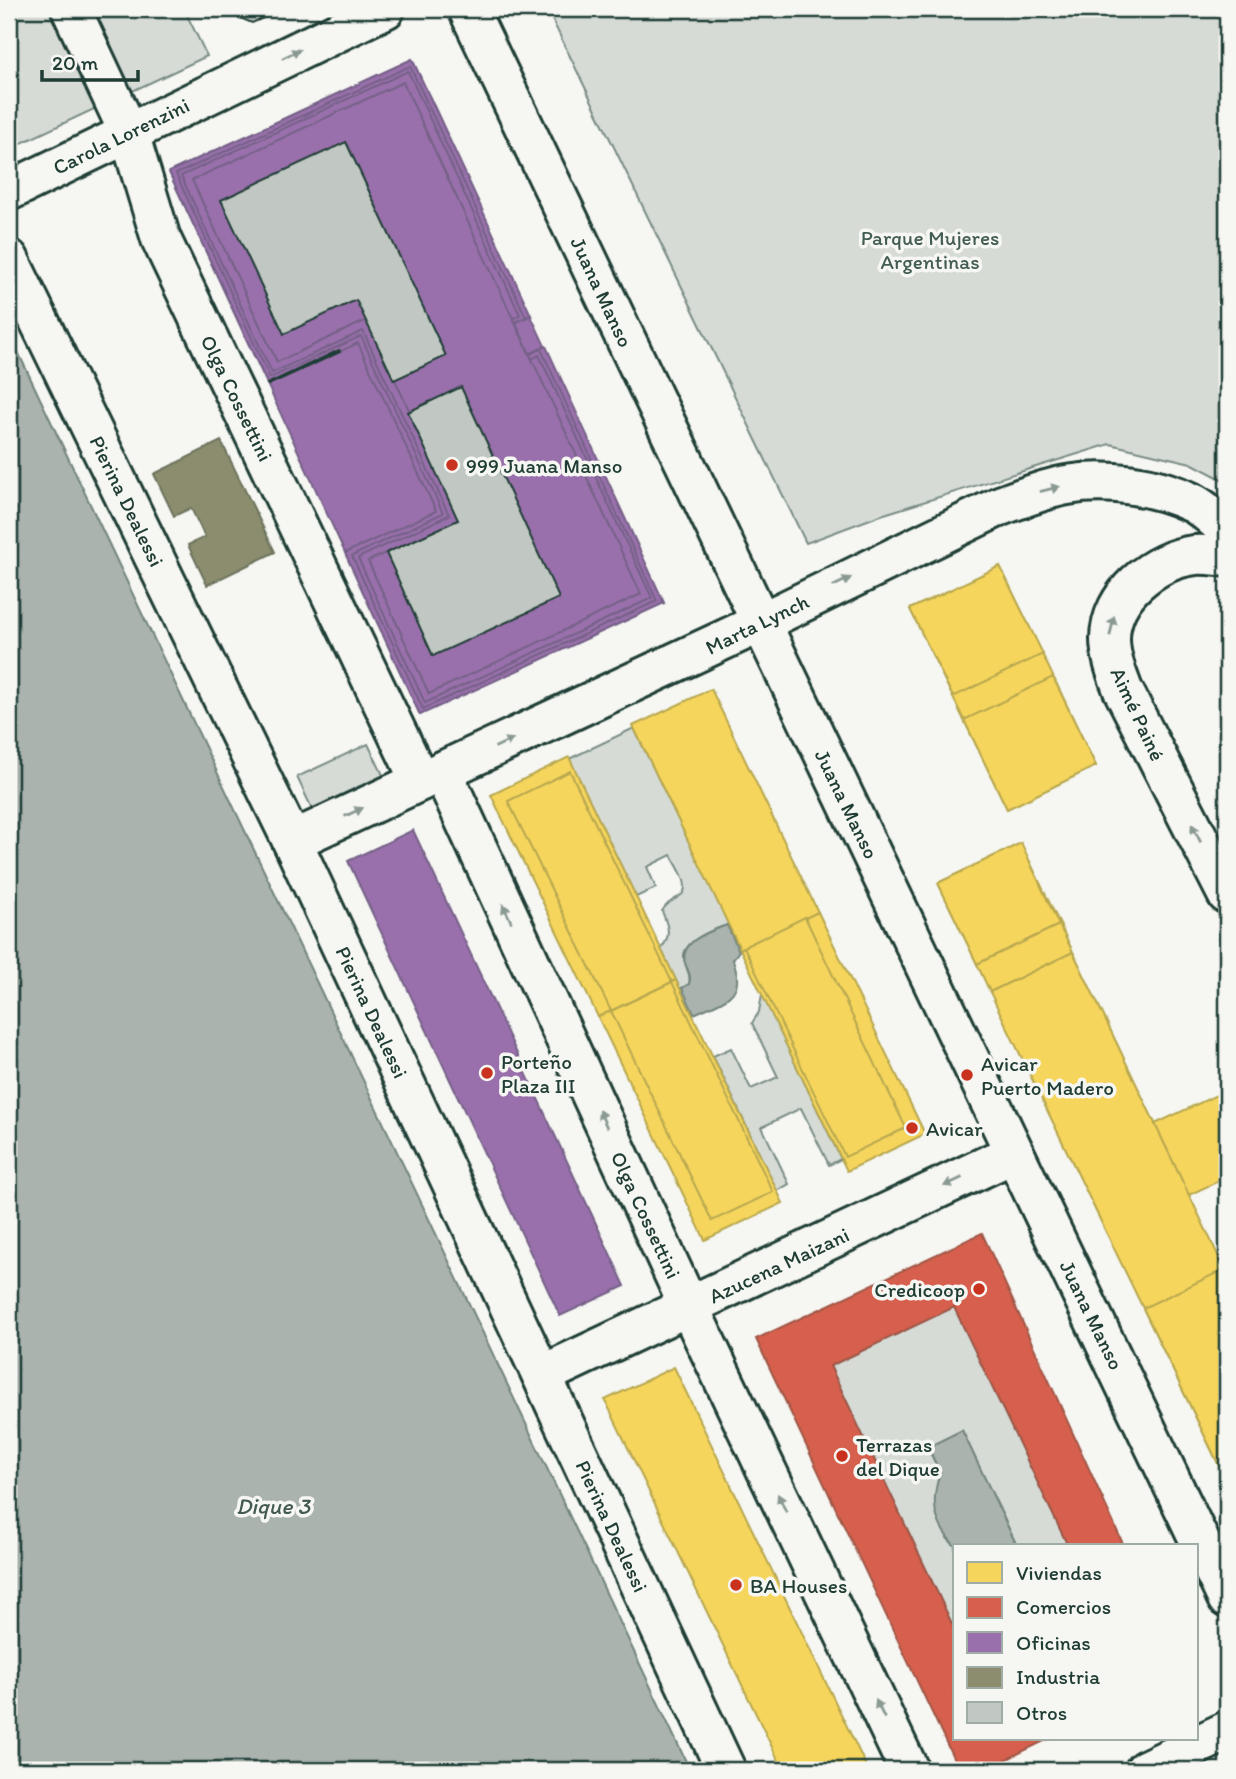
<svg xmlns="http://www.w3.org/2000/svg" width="1236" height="1779" viewBox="0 0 1236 1779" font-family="Itim,sans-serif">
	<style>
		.green { fill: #d6dbd6; stroke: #7a8c85; stroke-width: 2 }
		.water { fill: #aab3ae; stroke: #72847d; stroke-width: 2 }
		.homes { fill: #f6d55c; stroke: #b6a750; stroke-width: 2 }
		.shops { fill: #d6604d; stroke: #9f5646; stroke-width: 2 }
		.offices { fill: #9970ab; stroke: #746187; stroke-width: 2 }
		.industry { fill: #8c8c6e; stroke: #6b745d; stroke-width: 2 }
		.building { fill: #c1c8c3; stroke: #1f3d34; stroke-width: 2 }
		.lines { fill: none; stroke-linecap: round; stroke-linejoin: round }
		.minor-casing { stroke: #1f3d34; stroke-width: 44 }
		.major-casing { stroke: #1f3d34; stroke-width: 44 }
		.minor { stroke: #f6f6f2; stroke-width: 38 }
		.major { stroke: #f6f6f2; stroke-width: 38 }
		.oneway { fill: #8a9a93 }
		.poi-dot { fill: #c8321e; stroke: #f6f6f2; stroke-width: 2.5 }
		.labels { text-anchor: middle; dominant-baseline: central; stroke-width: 7; stroke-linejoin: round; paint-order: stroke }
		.street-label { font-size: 21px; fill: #1f3d34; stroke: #f6f6f2 }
		.park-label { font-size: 21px; fill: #445d54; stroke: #f6f6f2 }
		.poi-label { font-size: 21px; fill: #1f3d34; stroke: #f6f6f2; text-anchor: start }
		.water-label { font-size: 23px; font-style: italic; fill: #425a52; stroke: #f6f6f2 }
	</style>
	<rect width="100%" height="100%" fill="#f6f6f2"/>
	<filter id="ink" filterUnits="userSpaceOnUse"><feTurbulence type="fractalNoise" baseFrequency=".0143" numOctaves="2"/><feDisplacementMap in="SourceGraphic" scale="14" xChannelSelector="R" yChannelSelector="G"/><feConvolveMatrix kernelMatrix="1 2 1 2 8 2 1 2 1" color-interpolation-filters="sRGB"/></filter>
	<g filter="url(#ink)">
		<g class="green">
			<polygon points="9,9 184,9 207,56 9,149"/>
			<polygon points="547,9 1227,9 1227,482 1191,463 1110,444 881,515 806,543"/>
			<path d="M634,728L729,925C716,928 683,940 684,957C684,967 692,973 689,984L680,989L661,949C672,935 668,926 662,911C667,903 672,901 680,896C693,888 677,866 671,855L647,867L656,888L636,897L569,759Z"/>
			<polygon points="368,744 384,777 313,811 297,777"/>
			<polygon points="762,994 841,1159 829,1165 801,1108 762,1127 789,1184 777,1191 713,1056 731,1048 751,1089 778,1077 752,1023 759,1012"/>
			<polygon points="954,1307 1068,1546 1017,1546 962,1431 928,1448 940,1473 947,1538 955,1546 954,1628 830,1366"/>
		</g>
		<g class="water">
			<polygon points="9,333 690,1770 9,1770"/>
			<path d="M727,925L739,951L733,959C734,965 736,970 737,975C741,1000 711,1005 694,1014L682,988L689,984C692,976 688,971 685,963C679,941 711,931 727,925Z"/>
			<path d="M962,1430L1017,1546H955C934,1524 930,1502 940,1473L928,1447Z"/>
		</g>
		<g class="homes">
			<polygon points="1000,566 1096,766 1007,809 910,609"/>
			<polygon points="1000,566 1043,654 953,697 910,609"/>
			<polygon points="1053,677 1096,766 1007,809 964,720"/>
			<polygon points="711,689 818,912 740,949 633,726"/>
			<polygon points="569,757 676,980 598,1017 491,795"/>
			<polygon points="570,771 672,982 611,1011 508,801"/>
			<polygon points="1021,843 1189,1195 1107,1234 938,883"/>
			<polygon points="1021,843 1059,925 977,964 938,883"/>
			<polygon points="818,912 925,1134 847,1171 740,949"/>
			<polygon points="805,917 906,1128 845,1157 744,947"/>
			<polygon points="1059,925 1073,952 990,992 977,964"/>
			<polygon points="1073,952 1227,1274 1227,1482 990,992"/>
			<polygon points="676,980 783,1203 705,1240 598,1017"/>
			<polygon points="672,982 773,1192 712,1221 611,1011"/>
			<polygon points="1227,1090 1227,1177 1189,1195 1155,1124"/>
			<polygon points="1225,1269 1227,1274 1227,1482 1143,1308"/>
			<polygon points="674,1367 868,1770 783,1770 605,1400"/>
		</g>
		<polygon class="shops" points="982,1233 1124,1546 1068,1546 954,1307 830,1366 954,1628 954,1739 1048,1739 985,1770 959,1770 756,1339"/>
		<g class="offices">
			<polygon points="412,59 664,603 420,715 169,172"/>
			<polygon points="412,59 531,315 515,323 529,354 546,346 664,603 420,715 345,553 436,511 358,343 268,385 169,172"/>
			<polygon points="410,66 526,317 515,322 530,354 541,349 657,601 423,709 352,556 443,513 361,336 270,378 176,174"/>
			<polygon points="408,71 520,315 513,318 532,359 539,355 652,598 425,703 358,558 449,515 363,331 272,373 181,176"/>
			<polygon points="403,82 641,594 429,694 368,561 460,519 367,320 277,362 192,180"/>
			<polygon points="413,830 625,1286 560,1316 348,861"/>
		</g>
		<polygon class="industry" points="221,441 275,552 207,585 188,545 205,537 191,508 174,516 154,474"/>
		<g class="building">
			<polygon points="234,9 284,9 252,23 240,18"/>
			<polygon points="346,142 446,356 394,380 356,300 284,334 221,200"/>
			<polygon points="339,350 340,352 268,385 267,384"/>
			<polygon points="461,387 559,598 433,656 386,553 458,520 408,412"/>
		</g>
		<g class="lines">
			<defs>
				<g id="minor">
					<polyline points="71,9 129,133 161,239 420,781"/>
					<polyline points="468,9 1227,1598"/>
					<polyline points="9,191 385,9"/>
					<polyline points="9,259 292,841 726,1770"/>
					<path d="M1227,557C1217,556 1205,554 1195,555C1154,560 1110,595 1110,639C1110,657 1117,674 1123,690L1227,894"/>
					<polyline points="442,771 689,1307 909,1770"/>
					<path d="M292,841L760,623L1000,506C1022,498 1044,489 1067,485C1107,478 1156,485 1193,503C1205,509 1216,521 1227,529"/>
					<polyline points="542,1375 1014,1153"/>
				</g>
				<polyline id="major" points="1145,1770 1227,1731"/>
			</defs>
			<use href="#minor" class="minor-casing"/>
			<use href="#major" class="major-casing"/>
			<use href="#minor" class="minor"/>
			<use href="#major" class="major"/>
		</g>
		<defs><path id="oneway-solid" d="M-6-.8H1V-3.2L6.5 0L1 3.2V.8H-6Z" transform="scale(1.75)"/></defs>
		<g class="oneway">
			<use href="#oneway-solid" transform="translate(291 54) rotate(-26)"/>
			<use href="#oneway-solid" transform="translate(1050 489) rotate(-14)"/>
			<use href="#oneway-solid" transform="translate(842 582) rotate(-26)"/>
			<use href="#oneway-solid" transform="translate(1112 626) rotate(-78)"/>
			<use href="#oneway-solid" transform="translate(504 743) rotate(-25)"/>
			<use href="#oneway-solid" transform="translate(354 812) rotate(-25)"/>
			<use href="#oneway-solid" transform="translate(1196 833) rotate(-117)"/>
			<use href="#oneway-solid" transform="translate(507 913) rotate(-115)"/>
			<use href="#oneway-solid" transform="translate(603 1119) rotate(-115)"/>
			<use href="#oneway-solid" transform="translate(953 1182) rotate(155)"/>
			<use href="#oneway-solid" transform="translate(782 1503) rotate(-115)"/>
			<use href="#oneway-solid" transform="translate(880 1709) rotate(-115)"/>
		</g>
	</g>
	<g class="poi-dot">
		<circle cx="452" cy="465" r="7"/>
		<circle cx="487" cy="1073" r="7"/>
		<circle cx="967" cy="1075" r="7"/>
		<circle cx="912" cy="1128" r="7"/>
		<circle cx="979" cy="1289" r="7"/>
		<circle cx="842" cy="1456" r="7"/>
		<circle cx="736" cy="1585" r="7"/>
	</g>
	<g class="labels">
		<g class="street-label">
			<text transform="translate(121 136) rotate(-26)">Carola Lorenzini</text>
			<text transform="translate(602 292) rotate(65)">Juana Manso</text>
			<text transform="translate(237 398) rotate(64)">Olga Cossettini</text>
			<text transform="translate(127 501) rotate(64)">Pierina Dealessi</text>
			<text transform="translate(757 624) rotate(-26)">Marta Lynch</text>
			<text transform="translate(1138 714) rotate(65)">Aimé Painé</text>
			<text transform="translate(847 804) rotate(64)">Juana Manso</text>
			<text transform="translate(372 1012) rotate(65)">Pierina Dealessi</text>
			<text transform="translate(646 1215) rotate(65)">Olga Cossettini</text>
			<text transform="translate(779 1265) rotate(-25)">Azucena Maizani</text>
			<text transform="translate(1092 1315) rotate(64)">Juana Manso</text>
			<text transform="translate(612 1526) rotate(65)">Pierina Dealessi</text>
		</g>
		<g class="park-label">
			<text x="930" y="237">Parque Mujeres<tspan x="930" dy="24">Argentinas</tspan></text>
		</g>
		<g class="poi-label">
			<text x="466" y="465">999 Juana Manso</text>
			<text x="501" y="1061">Porteño<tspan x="501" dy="24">Plaza III</tspan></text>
			<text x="981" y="1063">Avicar<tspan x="981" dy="24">Puerto Madero</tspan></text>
			<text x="926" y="1128">Avicar</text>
			<text x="965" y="1289" text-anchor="end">Credicoop</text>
			<text x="856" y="1444">Terrazas<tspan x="856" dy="24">del Dique</tspan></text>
			<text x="750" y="1585">BA Houses</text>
		</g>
		<g class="water-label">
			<text x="273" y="1506">Dique 3</text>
		</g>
	</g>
	<rect width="1236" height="1779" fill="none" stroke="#f6f6f2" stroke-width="35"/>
	<rect x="18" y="18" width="1201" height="1744" fill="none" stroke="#1f3d34" stroke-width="2.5" filter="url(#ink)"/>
	<rect x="953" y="1544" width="245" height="196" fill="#f6f6f2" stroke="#a0aca6" stroke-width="2"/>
	<rect x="967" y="1562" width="35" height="21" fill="#f6d55c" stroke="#a0aca6" stroke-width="2"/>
	<text x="1016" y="1580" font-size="21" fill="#1f3d34">Viviendas</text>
	<rect x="967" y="1597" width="35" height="21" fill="#d6604d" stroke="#a0aca6" stroke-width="2"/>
	<text x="1016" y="1614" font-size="21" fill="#1f3d34">Comercios</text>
	<rect x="967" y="1632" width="35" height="21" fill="#9970ab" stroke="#a0aca6" stroke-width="2"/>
	<text x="1016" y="1650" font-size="21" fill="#1f3d34">Oficinas</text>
	<rect x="967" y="1667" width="35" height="21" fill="#8c8c6e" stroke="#a0aca6" stroke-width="2"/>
	<text x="1016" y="1684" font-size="21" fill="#1f3d34">Industria</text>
	<rect x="967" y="1702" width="35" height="21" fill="#c1c8c3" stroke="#a0aca6" stroke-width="2"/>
	<text x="1016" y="1720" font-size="21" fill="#1f3d34">Otros</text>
	<path d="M42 70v10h96v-10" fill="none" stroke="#1f3d34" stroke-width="3.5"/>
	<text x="52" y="70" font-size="21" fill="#1f3d34" stroke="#f6f6f2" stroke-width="5" paint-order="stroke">20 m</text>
</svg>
